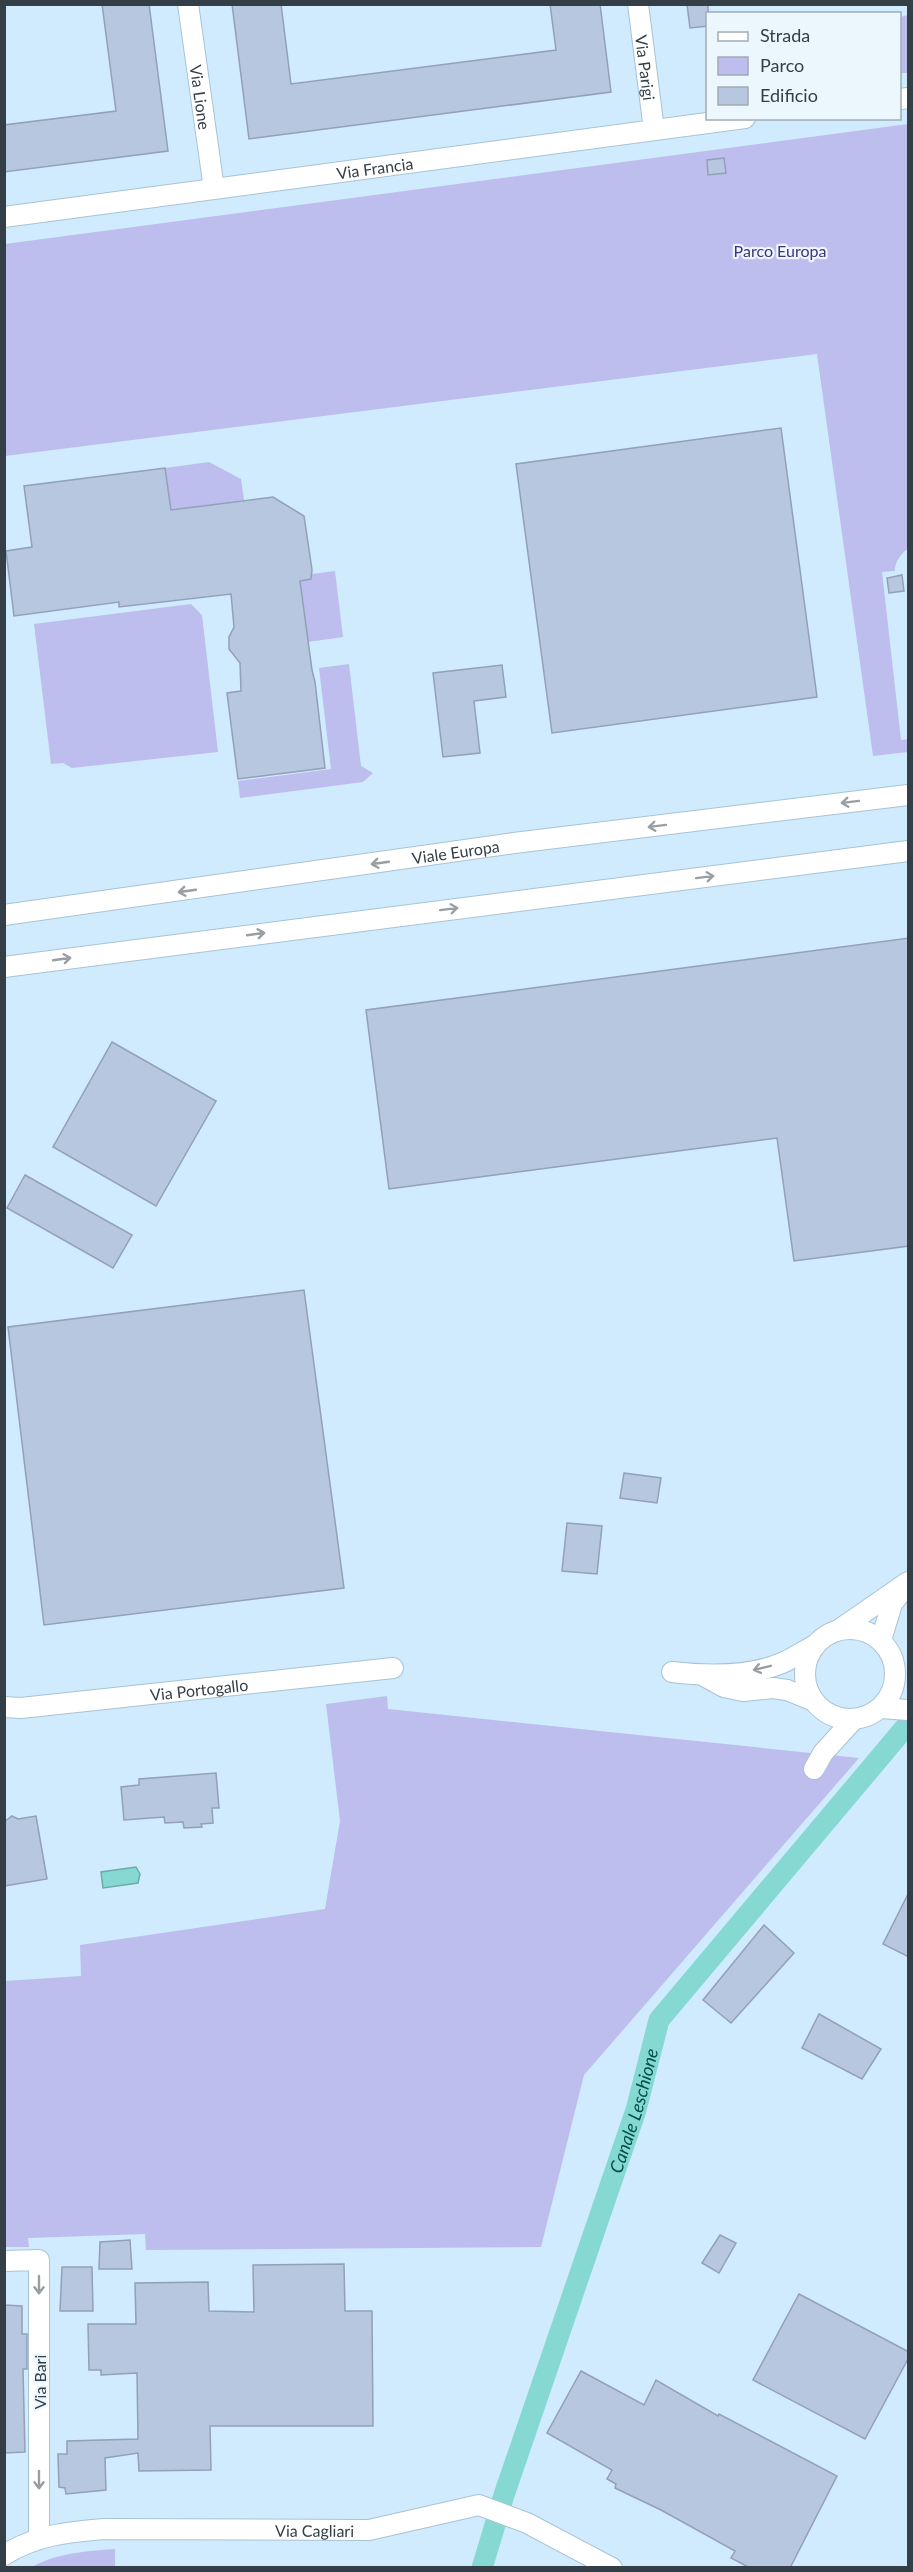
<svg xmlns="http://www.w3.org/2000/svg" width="913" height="2572" viewBox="0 0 913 2572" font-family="Lato,sans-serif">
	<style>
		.green { fill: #bdbeed }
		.water { fill: #86d9d3; stroke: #6daaa9; stroke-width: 1.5 }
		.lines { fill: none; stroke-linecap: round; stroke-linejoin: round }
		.canal { stroke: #86d9d3; stroke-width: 21 }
		.building { fill: #b7c7df; stroke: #92a0b8; stroke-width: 1.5 }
		.minor-casing { stroke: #a8c3d4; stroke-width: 22 }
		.minor { stroke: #fff; stroke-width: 20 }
		.oneway { stroke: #999ea2 }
		.labels { text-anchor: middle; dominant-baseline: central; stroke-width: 4.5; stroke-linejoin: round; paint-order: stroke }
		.street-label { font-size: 16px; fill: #333e46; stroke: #ebf6fd }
		.park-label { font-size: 16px; fill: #3c3679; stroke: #ebf6fd }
		.water-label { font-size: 18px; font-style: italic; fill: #02504d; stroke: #ebf6fd }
	</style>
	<rect width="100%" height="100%" fill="#cfebfd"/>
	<g class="green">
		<polygon points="908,15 908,73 900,73 900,17"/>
		<path d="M908,124V549C902,552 894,563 895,571L882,572L901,740L908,739V752L873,756L817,354L5,456V244Z"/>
		<polygon points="209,462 241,479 244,500 171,510 165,468"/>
		<polygon points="335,571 343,637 308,642 300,581 312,579 312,574"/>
		<polygon points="191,604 202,615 218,752 72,768 63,763 51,764 34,624"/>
		<polygon points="349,664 361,766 373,773 363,782 240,798 238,781 331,769 319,668"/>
		<polygon points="387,1696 388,1709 859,1758 584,2075 541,2247 146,2250 145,2234 28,2238 29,2247 5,2247 5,1981 81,1976 80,1945 325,1909 340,1821 326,1704"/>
		<path d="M115,2549V2567H32C57,2553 86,2551 115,2549Z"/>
	</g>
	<polygon class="water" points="136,1867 140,1874 138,1883 103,1888 101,1872"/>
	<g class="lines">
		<path class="canal" id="s1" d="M482,2568L504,2495L636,2110L659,2020L908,1724"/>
	</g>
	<g class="building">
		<polygon points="102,4 149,4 168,151 4,172 4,125 116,111"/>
		<polygon points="232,4 281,4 291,84 556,50 550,4 600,4 611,92 249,139"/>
		<polygon points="687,4 708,4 708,26 690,28"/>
		<polygon points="724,158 726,173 708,175 707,160"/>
		<polygon points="781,428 817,697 552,733 516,464"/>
		<polygon points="165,468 171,510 273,497 304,516 312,570 311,579 300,581 312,670 315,682 325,768 238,779 227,693 241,691 240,663 229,649 229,637 234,627 231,594 119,607 119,602 14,616 6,551 32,547 24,486"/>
		<polygon points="902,575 904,591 889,593 887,578"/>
		<polygon points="502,665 506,697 474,701 480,753 443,757 433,673"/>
		<polygon points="909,938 909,1246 794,1261 777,1138 389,1189 366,1010"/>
		<polygon points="112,1042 216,1101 156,1206 53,1147"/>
		<polygon points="25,1175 132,1235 113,1268 7,1208"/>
		<polygon points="304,1290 344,1588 44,1625 8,1327"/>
		<polygon points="624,1473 661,1478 657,1503 620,1498"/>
		<polygon points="567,1523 602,1526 597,1574 562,1571"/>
		<polygon points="216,1773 219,1808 212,1808 213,1823 201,1824 202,1827 184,1828 183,1822 165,1823 164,1817 124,1820 121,1787 139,1785 139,1779"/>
		<polygon points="12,1816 18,1819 36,1816 47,1879 4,1886 4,1822"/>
		<polygon points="909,1892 909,1957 883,1944"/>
		<polygon points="764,1925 794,1953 731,2023 703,2000"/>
		<polygon points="819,2014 881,2049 862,2079 802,2048"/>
		<polygon points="720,2235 736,2243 719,2273 702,2263"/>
		<polygon points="130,2240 132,2269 99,2269 100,2242"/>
		<polygon points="344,2264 345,2311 372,2311 373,2426 210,2426 211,2470 139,2471 138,2453 105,2458 106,2490 66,2494 65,2488 59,2487 58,2454 67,2454 67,2441 138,2439 137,2373 101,2375 101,2370 89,2370 88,2324 136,2324 135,2283 208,2282 209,2311 254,2312 253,2265"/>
		<polygon points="62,2267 92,2267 93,2311 60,2311"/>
		<polygon points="799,2294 909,2352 909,2357 865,2439 753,2380"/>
		<polygon points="4,2305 22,2306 22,2334 27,2334 27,2369 23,2369 25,2452 4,2453"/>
		<polygon points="581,2371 644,2405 656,2380 718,2416 719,2414 837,2476 790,2568 750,2568 731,2558 735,2551 661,2510 615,2488 616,2484 607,2479 612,2470 547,2433"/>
	</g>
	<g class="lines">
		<defs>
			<g id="minor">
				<path id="s2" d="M188,4L214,189"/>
				<path id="s3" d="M638,4L654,130"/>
				<polyline points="900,99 908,98"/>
				<path id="s4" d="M4,217L745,118"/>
				<path id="s5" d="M4,915L514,843L908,795"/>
				<polyline points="4,967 908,851"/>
				<circle cx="850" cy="1674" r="45"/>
				<polyline points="840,1629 908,1582"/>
				<polyline points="881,1640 892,1604 902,1591"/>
				<path d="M672,1672C707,1676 749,1677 782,1663C794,1658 804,1651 815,1645"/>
				<polyline points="704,1676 724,1687 743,1691 773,1688 787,1690 814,1701"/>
				<path id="s6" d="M4,1707L21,1708L393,1668"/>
				<polyline points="881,1708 908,1710"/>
				<polyline points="814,1769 823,1753 854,1719"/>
				<polyline points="4,2261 39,2260 39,2537"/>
				<path id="s7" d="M4,2555C36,2535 68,2532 104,2529L369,2530L479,2505L527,2523L612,2568"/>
			</g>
		</defs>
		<use href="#minor" class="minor-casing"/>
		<use href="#minor" class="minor"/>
	</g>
	<defs><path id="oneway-shaft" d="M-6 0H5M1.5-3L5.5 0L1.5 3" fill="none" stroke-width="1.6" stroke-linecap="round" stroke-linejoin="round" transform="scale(1.5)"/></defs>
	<g class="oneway">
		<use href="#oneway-shaft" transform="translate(850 802) rotate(173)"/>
		<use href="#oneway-shaft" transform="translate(657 826) rotate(173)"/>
		<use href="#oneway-shaft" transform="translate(380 863) rotate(172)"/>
		<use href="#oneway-shaft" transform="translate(705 877) rotate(-7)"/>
		<use href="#oneway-shaft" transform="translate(187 891) rotate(172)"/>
		<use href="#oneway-shaft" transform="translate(449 909) rotate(-7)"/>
		<use href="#oneway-shaft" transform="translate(256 934) rotate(-8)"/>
		<use href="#oneway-shaft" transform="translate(62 959) rotate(-8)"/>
		<use href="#oneway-shaft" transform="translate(762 1668) rotate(166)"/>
		<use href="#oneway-shaft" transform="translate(39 2285) rotate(90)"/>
		<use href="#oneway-shaft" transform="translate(39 2480) rotate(90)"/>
	</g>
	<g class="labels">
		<g class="street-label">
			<text stroke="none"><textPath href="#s3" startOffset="64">Via Parigi</textPath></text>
			<text stroke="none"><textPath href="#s2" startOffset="94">Via Lione</textPath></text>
			<text stroke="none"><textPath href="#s4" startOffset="374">Via Francia</textPath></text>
			<text stroke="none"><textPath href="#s5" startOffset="456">Viale Europa</textPath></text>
			<text stroke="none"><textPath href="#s6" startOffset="196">Via Portogallo</textPath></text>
			<text transform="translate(39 2382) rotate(-90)">Via Bari</text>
			<text stroke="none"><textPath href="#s7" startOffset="315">Via Cagliari</textPath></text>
		</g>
		<g class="park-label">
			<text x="780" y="250">Parco Europa</text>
		</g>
		<g class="water-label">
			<text stroke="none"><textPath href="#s1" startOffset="482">Canale Leschione</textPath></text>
		</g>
	</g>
	<rect width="913" height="2572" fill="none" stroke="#333e46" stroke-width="12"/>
	<rect x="706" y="12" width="195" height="108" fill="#ebf6fd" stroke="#a1acb4" stroke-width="1.5"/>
	<rect x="718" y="32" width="30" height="9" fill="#ffffff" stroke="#a1acb4" stroke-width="1.5"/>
	<text x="760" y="42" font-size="18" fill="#333e46">Strada</text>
	<rect x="718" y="57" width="30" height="18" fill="#bdbeed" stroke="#a1acb4" stroke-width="1.5"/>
	<text x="760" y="72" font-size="18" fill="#333e46">Parco</text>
	<rect x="718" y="87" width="30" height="18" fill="#b7c7df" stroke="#a1acb4" stroke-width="1.5"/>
	<text x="760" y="102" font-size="18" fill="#333e46">Edificio</text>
</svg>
